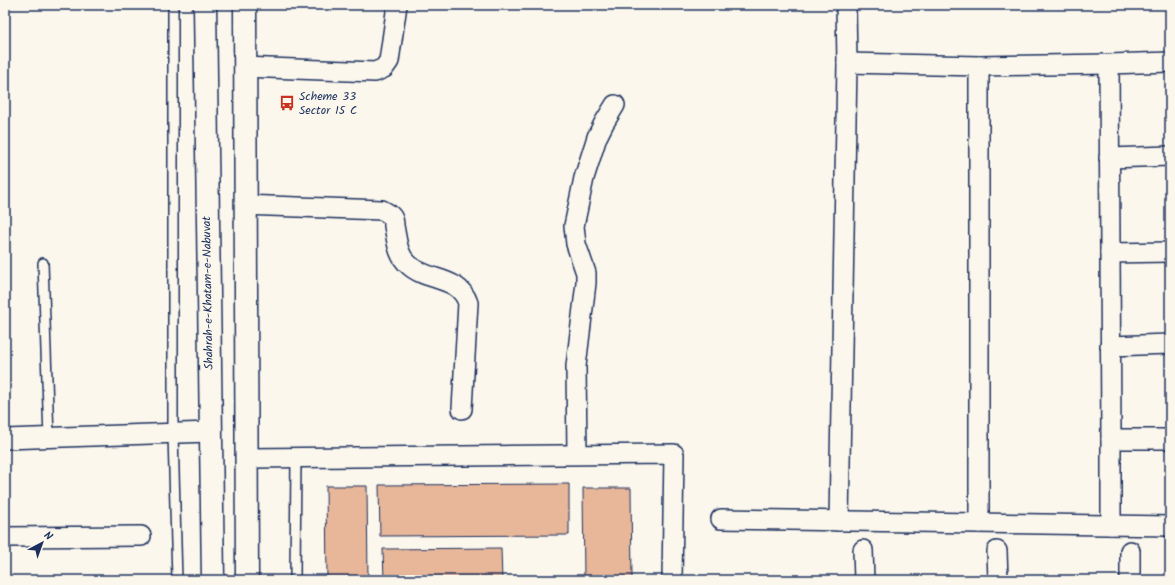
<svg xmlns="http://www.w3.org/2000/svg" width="1175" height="585" viewBox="0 0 1175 585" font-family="Kalam,sans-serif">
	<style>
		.building { fill: #e8b79a; stroke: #1b2f5e }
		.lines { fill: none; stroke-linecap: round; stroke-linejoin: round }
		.lane-casing { stroke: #1b2f5e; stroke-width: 12 }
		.street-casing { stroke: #1b2f5e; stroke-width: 22 }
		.secondary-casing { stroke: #1b2f5e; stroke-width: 25 }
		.lane { stroke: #fbf7ec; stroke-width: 9 }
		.street { stroke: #fbf7ec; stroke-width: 19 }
		.secondary { stroke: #fbf7ec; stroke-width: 22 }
		.labels { text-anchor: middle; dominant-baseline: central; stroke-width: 3.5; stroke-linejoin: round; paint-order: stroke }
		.poi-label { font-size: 12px; fill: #1b2f5e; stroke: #fbf7ec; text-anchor: start }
		.street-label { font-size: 12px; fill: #1b2f5e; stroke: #fbf7ec }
	</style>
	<rect width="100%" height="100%" fill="#fbf7ec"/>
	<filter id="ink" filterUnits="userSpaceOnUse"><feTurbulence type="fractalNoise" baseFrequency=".025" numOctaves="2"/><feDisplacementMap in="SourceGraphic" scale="8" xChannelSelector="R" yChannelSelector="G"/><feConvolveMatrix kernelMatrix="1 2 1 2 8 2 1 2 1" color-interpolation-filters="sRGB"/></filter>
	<g filter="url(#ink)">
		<g class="building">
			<polygon points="569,484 569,535 380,536 379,485"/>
			<polygon points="326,486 367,486 368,580 327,580"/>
			<polygon points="583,488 631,488 632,580 584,580"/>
			<polygon points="501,548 502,580 384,580 383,549"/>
		</g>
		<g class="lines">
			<defs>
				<g id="lane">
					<polyline points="173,5 173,434 177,580"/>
					<polyline points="43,263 49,438"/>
					<polyline points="295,580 296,457"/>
				</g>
				<g id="street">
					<polyline points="847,63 979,66 1109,64 1170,62"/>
					<polyline points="1109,64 1111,439 1111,525"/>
					<polyline points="979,66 979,523"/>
					<polyline points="245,67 375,72 384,68 389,61 397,5"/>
					<polyline points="1109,158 1170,156"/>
					<path d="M245,205L382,210C386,212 390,214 392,217C394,220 394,223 394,226C397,240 397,255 409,265C427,282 459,275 468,303L462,409"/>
					<polyline points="1110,253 1170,252"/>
					<polyline points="1110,346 1170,344"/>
					<polyline points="5,439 210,432"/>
					<polyline points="1111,439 1170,439"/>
					<polyline points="577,454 576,366 586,283 586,273 576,244 574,226 584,178 597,137 604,123 615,105"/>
					<polyline points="246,458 674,454 672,580"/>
					<polyline points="721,519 1170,526"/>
					<polyline points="839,521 847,63 846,5"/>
					<polyline points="5,537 141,536"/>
					<polyline points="863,550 864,580"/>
					<polyline points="997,551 998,580"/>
					<polyline points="1130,551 1130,580"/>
				</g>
				<g id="secondary">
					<polyline points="205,5 213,580"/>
					<polyline points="245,5 247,580"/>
				</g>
			</defs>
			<use href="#lane" class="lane-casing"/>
			<use href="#street" class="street-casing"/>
			<use href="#secondary" class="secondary-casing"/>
			<use href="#lane" class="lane"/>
			<use href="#street" class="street"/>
			<use href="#secondary" class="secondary"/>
		</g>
	</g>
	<defs>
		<symbol id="bus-bare" viewBox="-9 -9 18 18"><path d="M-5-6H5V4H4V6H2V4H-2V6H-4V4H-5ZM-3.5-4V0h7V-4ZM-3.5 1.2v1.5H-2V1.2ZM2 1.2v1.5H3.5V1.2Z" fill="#c8321e" stroke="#fbf7ec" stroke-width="2.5" paint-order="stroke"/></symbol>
	</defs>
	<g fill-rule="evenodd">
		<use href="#bus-bare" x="276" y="92" width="22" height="22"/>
	</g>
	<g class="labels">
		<g class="poi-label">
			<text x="299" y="96">Scheme 33<tspan x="299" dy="14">Sector 15 C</tspan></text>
		</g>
		<g class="street-label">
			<text transform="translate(208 293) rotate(-91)">Shahrah-e-Khatam-e-Nabuvat</text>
		</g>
	</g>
	<rect width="1175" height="585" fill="none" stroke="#fbf7ec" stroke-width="20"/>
	<rect x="10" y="10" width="1155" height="565" fill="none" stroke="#1b2f5e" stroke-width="1.5" filter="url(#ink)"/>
	<g transform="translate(42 543) rotate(41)" stroke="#fbf7ec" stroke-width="3" paint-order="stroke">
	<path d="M0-3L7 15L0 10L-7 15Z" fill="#1b2f5e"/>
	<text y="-6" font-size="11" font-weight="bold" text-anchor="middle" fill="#1b2f5e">N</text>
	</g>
</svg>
